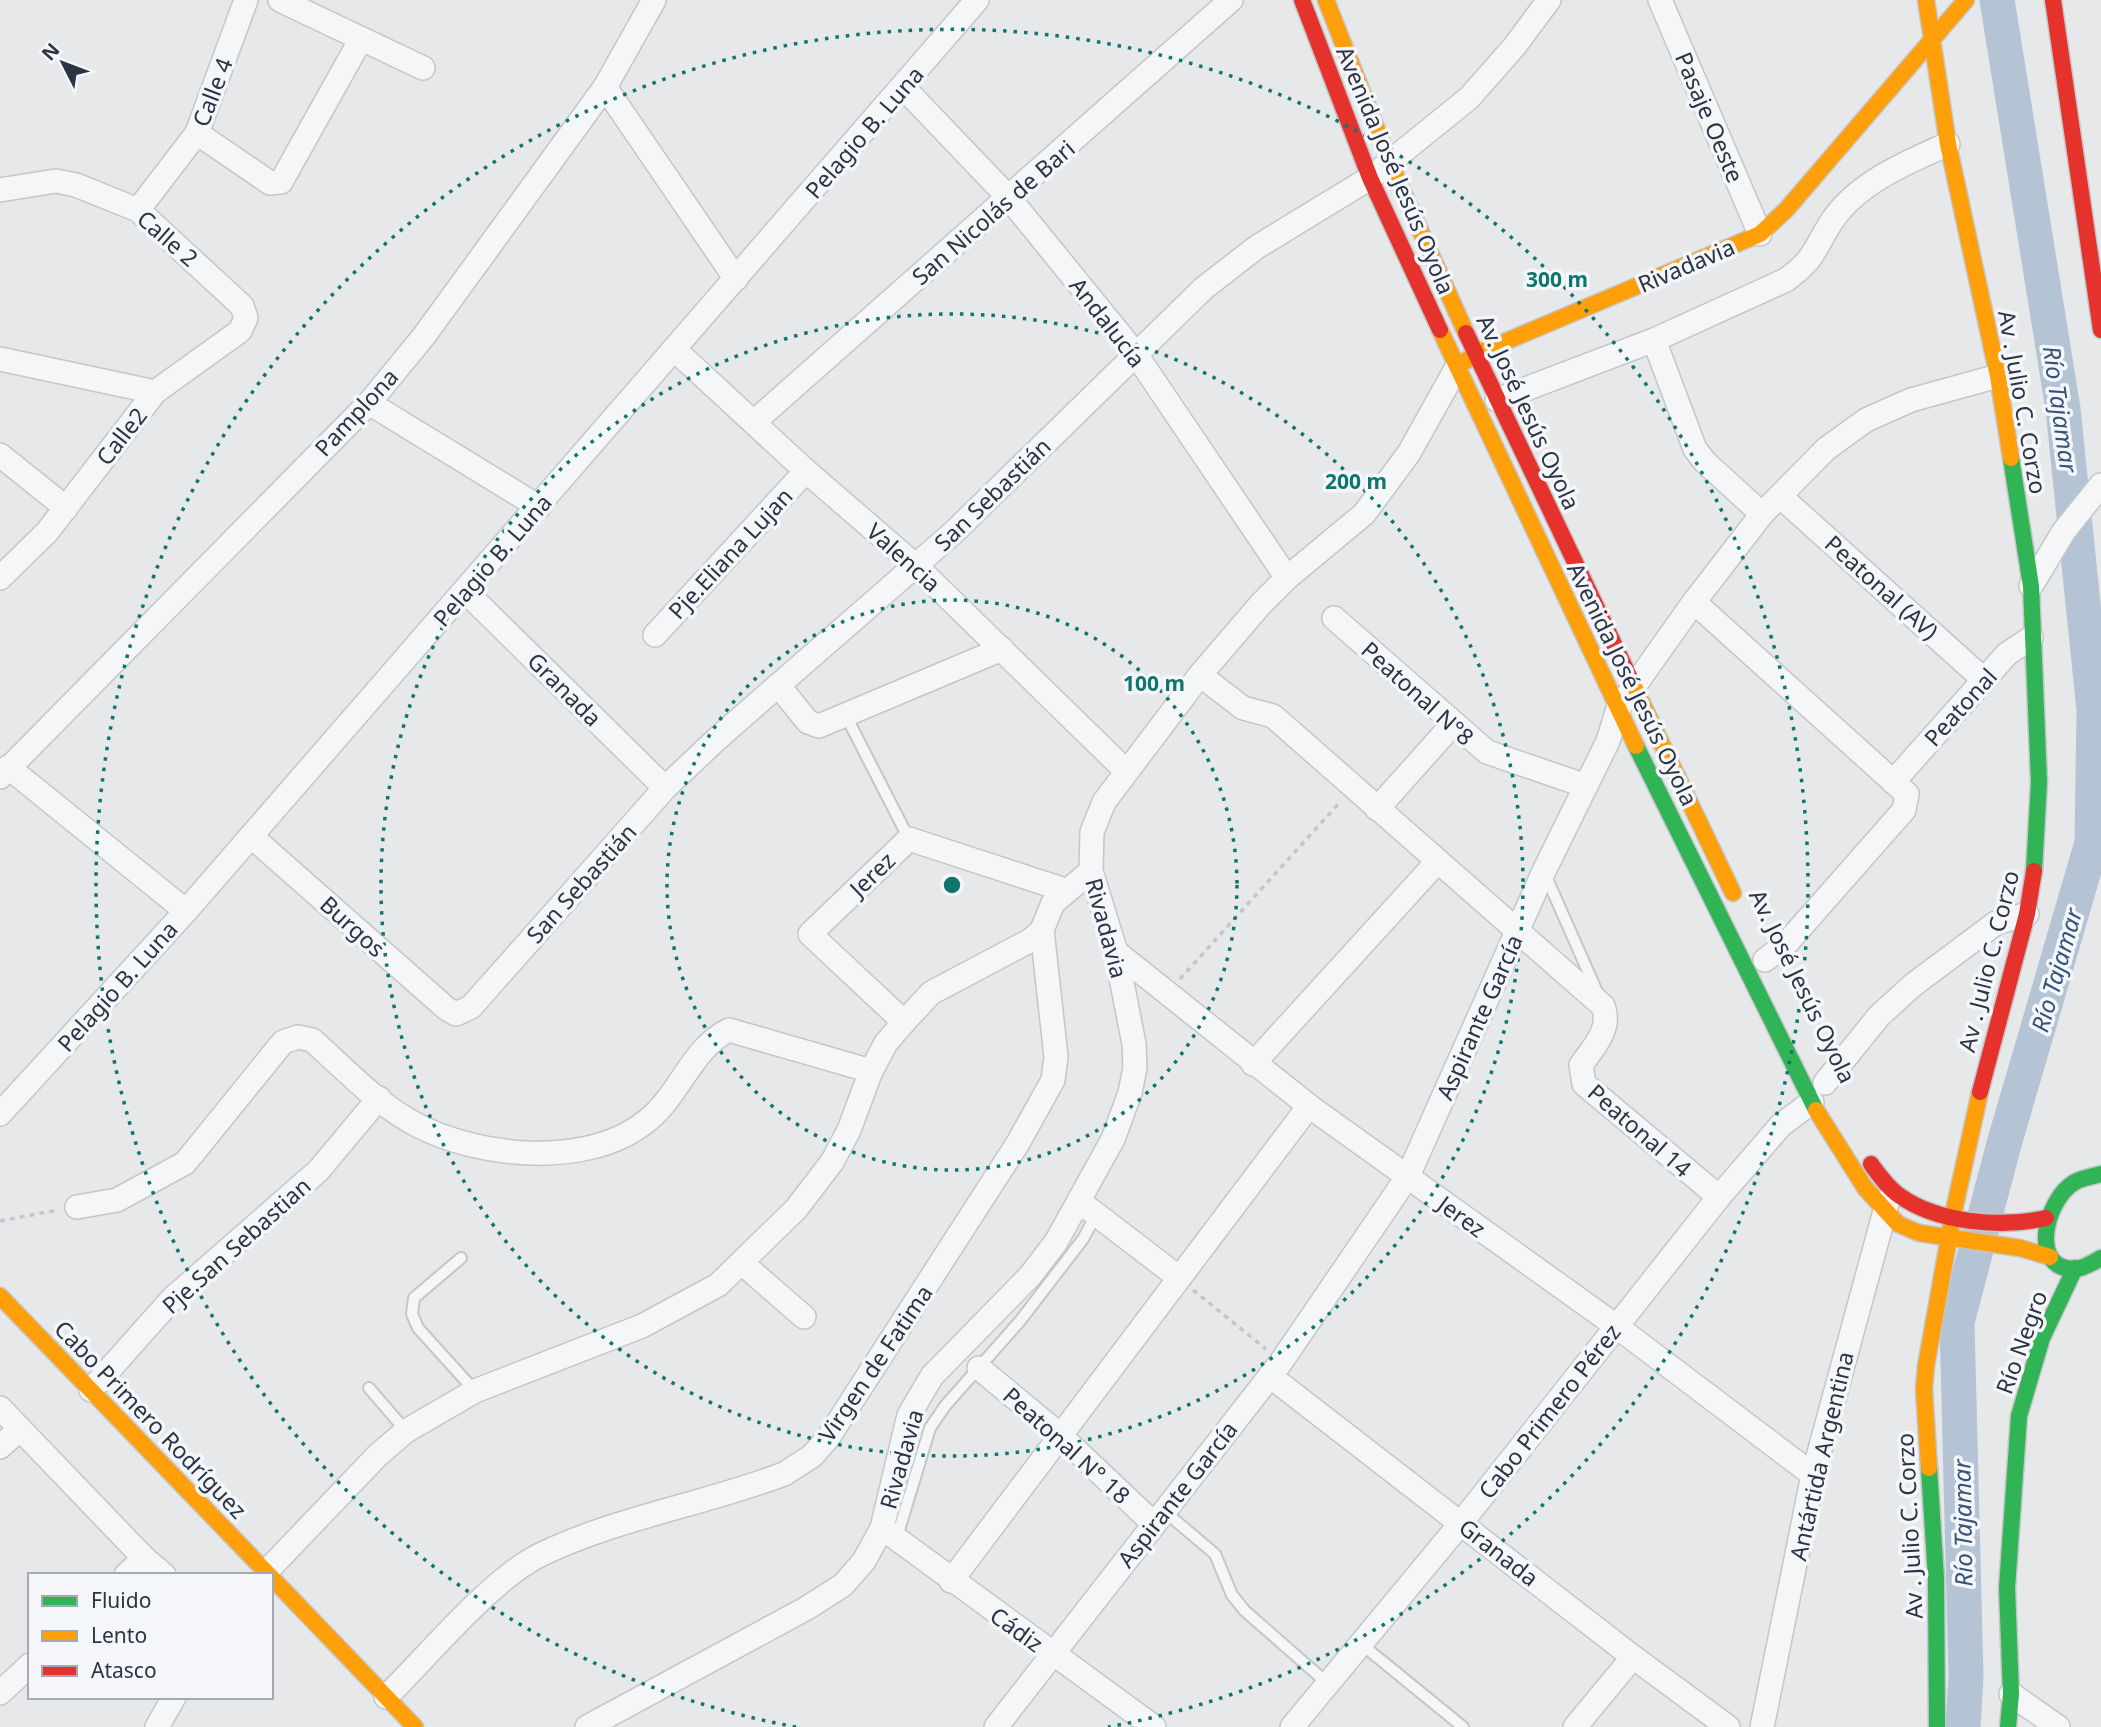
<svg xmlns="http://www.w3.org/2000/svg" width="2101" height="1727" viewBox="0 0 2101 1727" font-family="'Noto Sans',sans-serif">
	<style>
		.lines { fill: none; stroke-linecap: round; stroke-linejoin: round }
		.river { stroke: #b4c4d5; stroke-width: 35 }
		.lane-casing { stroke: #c4c6c8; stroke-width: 14 }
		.street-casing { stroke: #c4c6c8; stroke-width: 26 }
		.fast-casing { stroke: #c4c6c8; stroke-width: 19 }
		.slow-casing { stroke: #c4c6c8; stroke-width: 19 }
		.jam-casing { stroke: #c4c6c8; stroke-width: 19 }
		.path { stroke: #c5c6ca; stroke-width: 3.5; stroke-dasharray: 5 5; stroke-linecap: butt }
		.lane { stroke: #f5f6f7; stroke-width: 10 }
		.street { stroke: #f5f6f7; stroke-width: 23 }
		.fast { stroke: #30b455; stroke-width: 16 }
		.slow { stroke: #ff9f0a; stroke-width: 16 }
		.jam { stroke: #e5322d; stroke-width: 16 }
		.ring { fill: none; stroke: #0f766e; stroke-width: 3.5; stroke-dasharray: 3.5 7 }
		.labels { text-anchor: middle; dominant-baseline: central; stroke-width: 7; stroke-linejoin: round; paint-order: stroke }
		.street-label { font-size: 23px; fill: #2b3445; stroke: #f4f6f9 }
		.water-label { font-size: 24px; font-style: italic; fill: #34527a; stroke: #f4f6f9 }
		.centre { fill: #0f766e; stroke: #f4f6f9; stroke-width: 3.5 }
		.ring-label { font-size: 21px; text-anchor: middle; font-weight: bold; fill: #0f766e; stroke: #f4f6f9; stroke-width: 7; stroke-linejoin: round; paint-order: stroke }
	</style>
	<rect width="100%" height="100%" fill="#e6e8ea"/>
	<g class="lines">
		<polyline class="river" points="1963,1727 1966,1677 1957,1322 2004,1144 2092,843 2094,710 2063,409 1997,0"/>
		<defs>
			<g id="lane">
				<polyline points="846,716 909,839"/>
				<polyline points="1545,874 1598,994"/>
				<polyline points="461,1258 414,1298 412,1314 418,1328 475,1391"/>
				<polyline points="369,1388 406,1431"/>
				<polyline points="1164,1511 1215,1554 1232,1595 1245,1611 1327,1683"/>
				<polyline points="896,1540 930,1428 945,1406 1020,1321 1083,1239 1096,1215"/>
				<polyline points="1360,1643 1463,1727"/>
			</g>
			<g id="street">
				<polyline points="280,0 423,68"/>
				<polyline points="1660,0 1760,234"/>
				<polyline points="605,87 736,279"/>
				<polyline points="903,87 1009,198 1135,353 1287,578"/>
				<polyline points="197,133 270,183 281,182 361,39"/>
				<polyline points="0,190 56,181 76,185 138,210 242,306 246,318 240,331 155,392 47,532 0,578"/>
				<polyline points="138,210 197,133 246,0"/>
				<polyline points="1654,340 1695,449 1705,462 1762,514"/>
				<polyline points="675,350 806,471 917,567 1126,771"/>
				<polyline points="0,359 155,392"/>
				<path d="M1497,400L1654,340L1786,280C1817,257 1813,250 1832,221C1858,182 1908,162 1948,144"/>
				<polyline points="369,403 539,507"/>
				<polyline points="754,422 1231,0"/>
				<polyline points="0,455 66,508"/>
				<polyline points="1780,496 1983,679"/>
				<polyline points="2031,586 2064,531 2101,485"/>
				<polyline points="465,591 665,788"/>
				<polyline points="1694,602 1907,794 1904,810 1787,943 1765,960"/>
				<polyline points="1334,618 1487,752 1586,786"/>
				<polyline points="655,635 806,471"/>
				<path d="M1200,675L1243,708L1273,716L1603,1006C1612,1028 1594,1047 1581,1065L1584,1084L1719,1197"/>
				<polyline points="778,685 808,722 819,726 1002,649"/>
				<polyline points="8,767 186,911"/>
				<polyline points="0,777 369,403 424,336 605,87 654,0"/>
				<polyline points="1893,782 2007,654 2031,638"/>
				<polyline points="1377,809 1453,724"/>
				<polyline points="251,836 447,1009 456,1014 471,1007 665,788 718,738 954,532 1204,288 1257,247 1370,178 1469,98 1514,47 1549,0"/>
				<polyline points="1116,952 1309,1106 1616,1326 1813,1475"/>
				<polyline points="904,1022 810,934 909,839 1065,890"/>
				<polyline points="1253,1064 1438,861"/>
				<polyline points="1825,1083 1879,1016 1913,985 1996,923 2027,914"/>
				<polyline points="0,1114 186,911 977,0"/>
				<polyline points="1080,1202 1178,1277"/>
				<path d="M77,1207L117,1200L185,1163L283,1042L298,1037L312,1040C344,1068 377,1104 415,1124C478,1158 590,1169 648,1120C680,1094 692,1048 729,1030L871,1071"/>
				<polyline points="742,1263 804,1317"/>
				<polyline points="979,1368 1060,1435 1154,1524"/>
				<polyline points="1270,1376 1633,1657 1728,1727"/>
				<polyline points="91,1390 173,1298 318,1171 379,1098"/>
				<polyline points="0,1408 144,1558 164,1575"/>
				<polyline points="0,1447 19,1430"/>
				<polyline points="882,1528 1154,1727"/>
				<polyline points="266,1572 378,1455 406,1431 475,1391 642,1326 718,1285 796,1209 832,1162 849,1130 871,1071 886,1043 904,1022 931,993 1031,940 1042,930 1053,903 1091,871"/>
				<polyline points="126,1575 144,1558"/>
				<polyline points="951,1581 1309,1106"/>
				<polyline points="0,1693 30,1665"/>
				<polyline points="2011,1694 2058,1727"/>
				<path d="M386,1697C427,1657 491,1579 540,1555C616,1518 705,1504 784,1474L812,1456L828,1438L1018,1143L1053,1080L1056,1057L1042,930"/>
				<polyline points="157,1727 174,1697"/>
				<polyline points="587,1727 807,1608 843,1585 864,1561 882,1528 909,1415 932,1376 1030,1276 1056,1242 1113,1139 1130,1093 1135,1068 1134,1044 1116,952 1091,871 1092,832 1104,802 1200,675 1260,605 1287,578 1364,514 1409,453 1457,367"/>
				<polyline points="996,1727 1281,1362 1408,1176 1544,871 1608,741 1618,709 1694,602 1762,514 1826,449 1866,420 1911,400 1998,376"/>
				<polyline points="1292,1727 1461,1523 1719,1197 1781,1125 1812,1102"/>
				<polyline points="1575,1727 1633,1657"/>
				<polyline points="1762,1727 1813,1475 1888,1200"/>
			</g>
			<g id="fast">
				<polyline points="2011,458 2031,586 2039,782 2034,871"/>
				<polyline points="1636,746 1816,1110"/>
				<path d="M2101,1174C2093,1176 2082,1178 2075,1182C2045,1199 2028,1271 2076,1269C2084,1268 2094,1262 2101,1258"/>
				<polyline points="1929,1468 1936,1578 1937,1727"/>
				<polyline points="2008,1727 2011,1694 2007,1588 2019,1416 2042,1338 2075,1268"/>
			</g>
			<g id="slow">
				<polyline points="1326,0 1390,163 1466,333"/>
				<polyline points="1926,0 1948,144 1998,376 2011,458"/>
				<polyline points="1440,330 1636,746"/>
				<polyline points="1458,366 1476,354 1760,234 1786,210 1966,0"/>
				<polyline points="1631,680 1733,893"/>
				<polyline points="1816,1110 1865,1188 1898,1224 1919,1233 2020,1248 2050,1257"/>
				<polyline points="0,1296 269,1575"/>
				<polyline points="1929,1468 1924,1389 1926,1366 1953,1215 1980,1092"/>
				<polyline points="271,1577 415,1727"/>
			</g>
			<g id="jam">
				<polyline points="1302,0 1370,178 1440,330"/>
				<polyline points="2053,0 2101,330"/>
				<polyline points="1466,333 1631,680"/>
				<polyline points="1980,1092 2027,914 2034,871"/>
				<path d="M1871,1164C1879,1175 1888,1188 1900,1196C1938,1223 2001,1228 2046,1218"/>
			</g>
		</defs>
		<use href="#lane" class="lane-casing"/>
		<use href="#street" class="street-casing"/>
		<use href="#fast" class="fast-casing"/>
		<use href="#slow" class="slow-casing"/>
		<use href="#jam" class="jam-casing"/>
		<g class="path">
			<polyline points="1180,979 1341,801"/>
			<polyline points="0,1221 58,1210"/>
			<polyline points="1193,1290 1266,1349"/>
		</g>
		<use href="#lane" class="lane"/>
		<use href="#street" class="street"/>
		<use href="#fast" class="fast"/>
		<use href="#slow" class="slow"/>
		<use href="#jam" class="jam"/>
	</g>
	<g class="ring">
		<circle cx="952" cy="885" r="285"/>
		<circle cx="952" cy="885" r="571"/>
		<path d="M796 1727A856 856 0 1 1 1108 1727"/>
	</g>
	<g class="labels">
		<g class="street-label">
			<text transform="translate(212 92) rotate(-69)">Calle 4</text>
			<text transform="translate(1710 117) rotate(67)">Pasaje Oeste</text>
			<text transform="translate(864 132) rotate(-49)">Pelagio B. Luna</text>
			<text transform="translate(1396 170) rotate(67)">Avenida José Jesús Oyola</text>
			<text transform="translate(993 212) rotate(-41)">San Nicolás de Bari</text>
			<text transform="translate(168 238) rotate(41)">Calle 2</text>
			<text transform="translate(1686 265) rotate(-23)">Rivadavia</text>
			<text transform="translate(1108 322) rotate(52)">Andalucía</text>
			<text transform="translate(2023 402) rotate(80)">Av . Julio C. Corzo</text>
			<text transform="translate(356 412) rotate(-47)">Pamplona</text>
			<text transform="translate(1529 412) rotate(65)">Av. José Jesús Oyola</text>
			<text transform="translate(121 436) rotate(-52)">Calle2</text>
			<text transform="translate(992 494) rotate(-44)">San Sebastián</text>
			<text transform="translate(730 553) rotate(-47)">Pje.Eliana Lujan</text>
			<text transform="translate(904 557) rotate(42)">Valencia</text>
			<text transform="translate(492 560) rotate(-49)">Pelagio B. Luna</text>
			<text transform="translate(1882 587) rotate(42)">Peatonal (AV)</text>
			<text transform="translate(1633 684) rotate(64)">Avenida José Jesús Oyola</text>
			<text transform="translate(565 689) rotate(45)">Granada</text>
			<text transform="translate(1418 693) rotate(42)">Peatonal N°8</text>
			<text transform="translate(1960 707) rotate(-48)">Peatonal</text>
			<text transform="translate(872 874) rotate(-44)">Jerez</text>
			<text transform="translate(581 883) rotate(-48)">San Sebastián</text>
			<text transform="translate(353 926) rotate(42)">Burgos</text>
			<text transform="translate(1107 928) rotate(75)">Rivadavia</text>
			<text transform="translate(1988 961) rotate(-76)">Av . Julio C. Corzo</text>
			<text transform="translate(117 986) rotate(-48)">Pelagio B. Luna</text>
			<text transform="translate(1803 986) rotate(64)">Av. José Jesús Oyola</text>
			<text transform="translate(1479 1017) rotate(-66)">Aspirante García</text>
			<text transform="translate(1640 1130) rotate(41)">Peatonal 14</text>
			<text transform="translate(1462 1216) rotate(36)">Jerez</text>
			<text transform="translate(236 1245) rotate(-42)">Pje.San Sebastian</text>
			<text transform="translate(2021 1342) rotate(-70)">Río Negro</text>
			<text transform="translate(875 1363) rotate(-56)">Virgen de Fatima</text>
			<text transform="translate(1549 1411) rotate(-52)">Cabo Primero Pérez</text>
			<text transform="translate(151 1419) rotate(46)">Cabo Primero Rodríguez</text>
			<text transform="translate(1067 1445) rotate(42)">Peatonal N° 18</text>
			<text transform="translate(1821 1456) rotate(-77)">Antártida Argentina</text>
			<text transform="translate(901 1459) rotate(-74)">Rivadavia</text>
			<text transform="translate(1177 1494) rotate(-52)">Aspirante García</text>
			<text transform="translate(1909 1526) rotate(-93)">Av . Julio C. Corzo</text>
			<text transform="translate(1499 1552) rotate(38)">Granada</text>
			<text transform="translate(1017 1629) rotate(36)">Cádiz</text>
		</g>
		<g class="water-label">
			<text transform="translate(2061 409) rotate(82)">Río Tajamar</text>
			<text transform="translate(2056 970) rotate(-74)">Río Tajamar</text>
			<text transform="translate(1962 1523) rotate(-91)">Río Tajamar</text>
		</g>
	</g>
	<circle cx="952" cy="885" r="10" class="centre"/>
	<g class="ring-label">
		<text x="1557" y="287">300 m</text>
		<text x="1356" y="489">200 m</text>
		<text x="1154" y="691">100 m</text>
	</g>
	<rect x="28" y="1573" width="245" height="126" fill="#f4f6f9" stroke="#a4a8b1" stroke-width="2"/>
	<rect x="42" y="1596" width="35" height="10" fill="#30b455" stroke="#a4a8b1" stroke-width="2"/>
	<text x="91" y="1608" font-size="21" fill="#2b3445">Fluido</text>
	<rect x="42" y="1631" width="35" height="10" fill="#ff9f0a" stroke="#a4a8b1" stroke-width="2"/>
	<text x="91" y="1643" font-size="21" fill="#2b3445">Lento</text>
	<rect x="42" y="1666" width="35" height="10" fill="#e5322d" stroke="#a4a8b1" stroke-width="2"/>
	<text x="91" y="1678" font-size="21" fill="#2b3445">Atasco</text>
	<g transform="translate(63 63) rotate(312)" stroke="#f4f6f9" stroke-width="5" paint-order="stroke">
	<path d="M0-5L12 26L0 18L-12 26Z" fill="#2b3445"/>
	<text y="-10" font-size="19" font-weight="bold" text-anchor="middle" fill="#2b3445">N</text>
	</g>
</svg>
